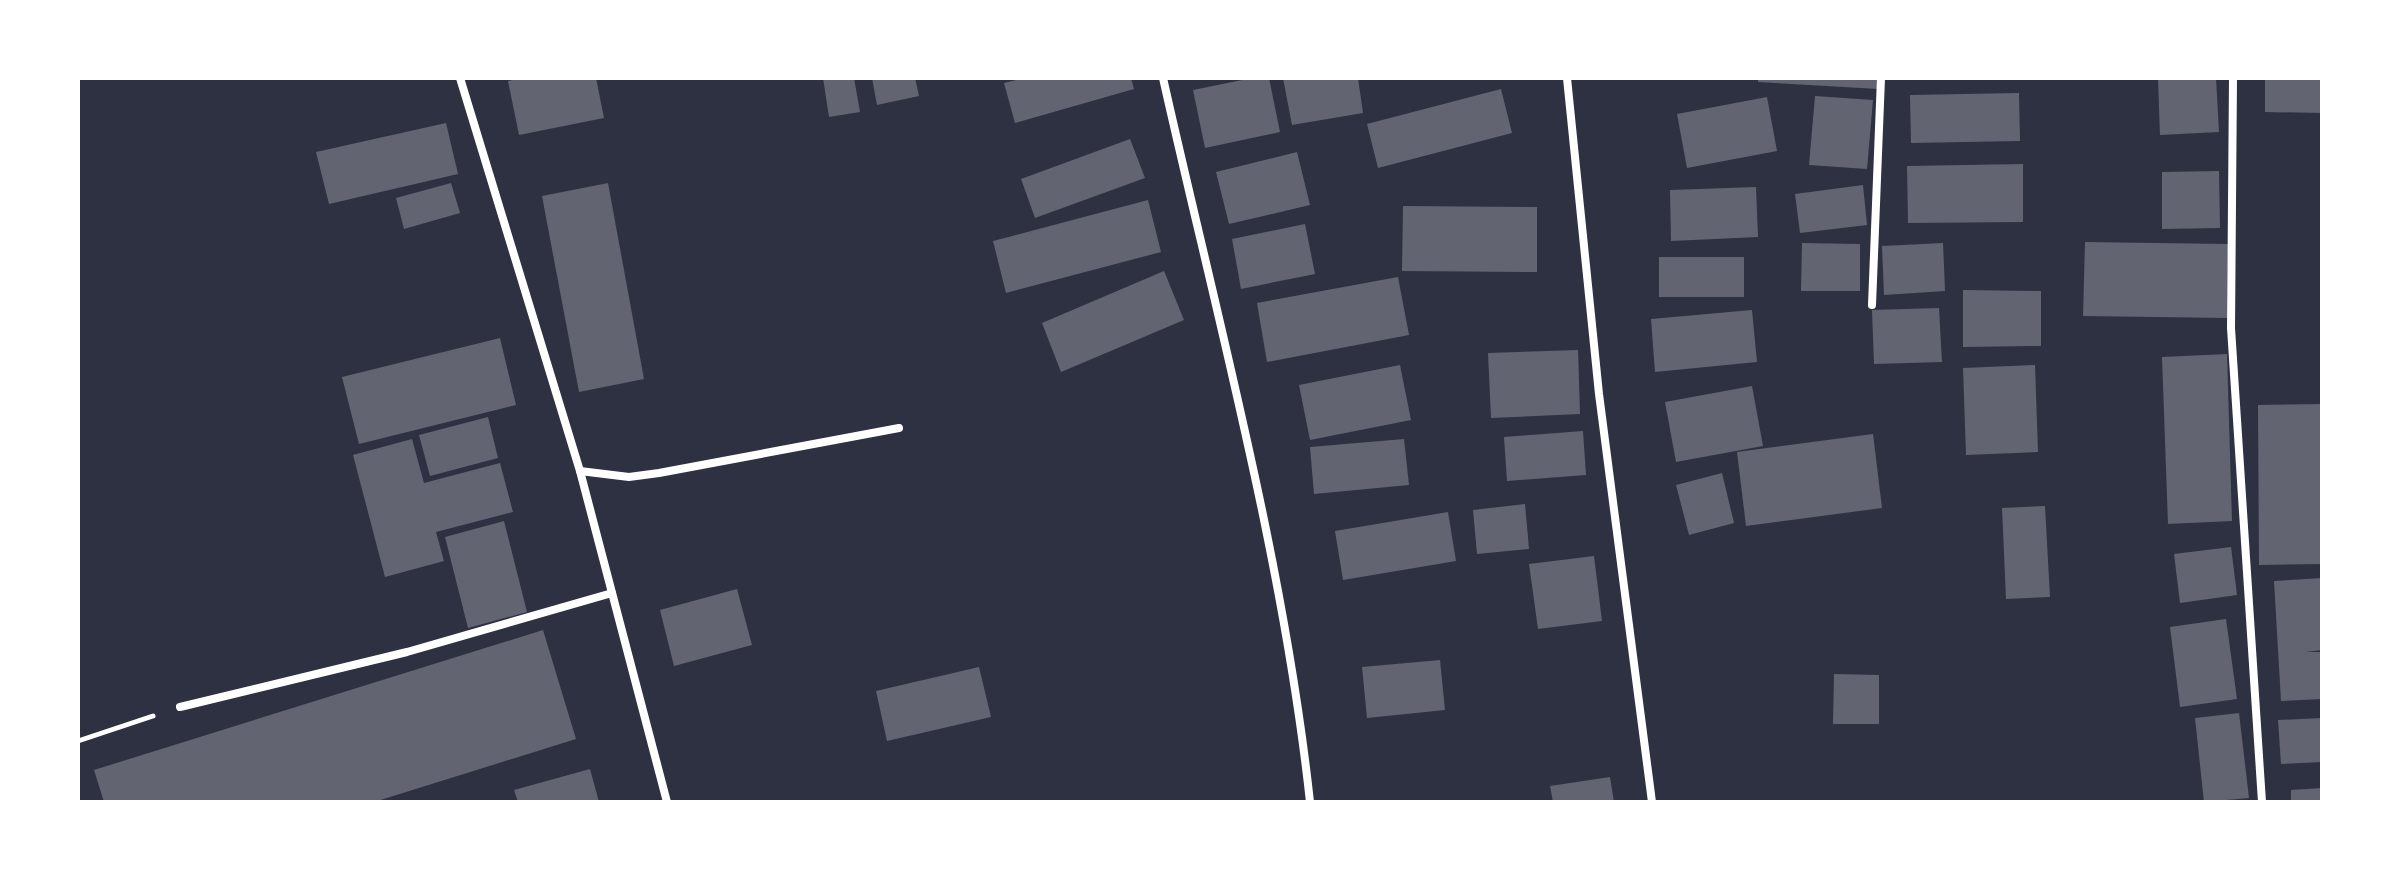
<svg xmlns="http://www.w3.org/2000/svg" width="2400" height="880" viewBox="0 0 2400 880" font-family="'Crimson Pro',serif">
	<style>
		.building { fill: #626471 }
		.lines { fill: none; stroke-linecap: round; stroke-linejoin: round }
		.path { stroke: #fff; stroke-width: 5 }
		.minor { stroke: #fff; stroke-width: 8 }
	</style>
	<rect width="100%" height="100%" fill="#2d3142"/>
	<g class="building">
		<polygon points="522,78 596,78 604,118 519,135 508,81"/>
		<polygon points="823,78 854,78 860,112 829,117"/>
		<polygon points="872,78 915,78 919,96 877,105"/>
		<polygon points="1024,78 1131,78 1134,89 1015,123 1004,83"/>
		<polygon points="1252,78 1269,78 1280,132 1205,148 1193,90"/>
		<polygon points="1283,78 1358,78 1363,113 1292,125"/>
		<polygon points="1758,78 1879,78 1878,89 1758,82"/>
		<polygon points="2158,78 2216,78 2219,132 2160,135"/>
		<polygon points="2265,78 2322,78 2322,113 2265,112"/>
		<polygon points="1501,89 1512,133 1378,168 1367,124"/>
		<polygon points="2019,93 2020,141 1911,143 1910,95"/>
		<polygon points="1815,96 1873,100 1867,169 1809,165"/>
		<polygon points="1767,97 1777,151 1687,168 1677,114"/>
		<polygon points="446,123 458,174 329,204 316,152"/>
		<polygon points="1130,139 1145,178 1035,218 1021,179"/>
		<polygon points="1297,152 1310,205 1229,224 1216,172"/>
		<polygon points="2023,164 2023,222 1908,223 1907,166"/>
		<polygon points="2219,171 2220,228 2162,229 2162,172"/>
		<polygon points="451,183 460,213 404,229 396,198"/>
		<polygon points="608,183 644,379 579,392 542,196"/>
		<polygon points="1863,185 1867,225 1800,233 1795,194"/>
		<polygon points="1756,187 1758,237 1671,241 1670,190"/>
		<polygon points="1148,200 1161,252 1006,293 993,241"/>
		<polygon points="1403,206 1537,207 1537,272 1402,271"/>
		<polygon points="1305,224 1315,274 1241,289 1232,239"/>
		<polygon points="2085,242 2228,244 2227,318 2083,316"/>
		<polygon points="1802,243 1860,244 1860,291 1801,291"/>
		<polygon points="1943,243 1945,291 1884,295 1882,246"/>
		<rect x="1659" y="257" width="85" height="40"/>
		<polygon points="1164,271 1184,320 1061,372 1042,323"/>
		<polygon points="1398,277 1409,335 1267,362 1257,303"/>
		<polygon points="1963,290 2041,291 2041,346 1963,347"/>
		<polygon points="1939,308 1942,362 1874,364 1872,310"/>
		<polygon points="1752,310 1757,362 1655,372 1651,319"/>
		<polygon points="500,338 516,405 359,444 342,377"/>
		<polygon points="1578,350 1580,414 1491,418 1488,353"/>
		<polygon points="2227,354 2232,521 2168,524 2162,357"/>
		<polygon points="1400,365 1411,420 1310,440 1299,385"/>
		<polygon points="2035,365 2038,452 1966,455 1963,368"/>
		<polygon points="1752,386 1763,446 1676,462 1665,402"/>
		<polygon points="2322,404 2322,564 2259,565 2258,405"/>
		<polygon points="488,417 498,458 430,476 419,435"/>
		<polygon points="1583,431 1586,475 1507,481 1504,437"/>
		<polygon points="1873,434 1882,508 1746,526 1737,452"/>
		<polygon points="412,439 424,483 500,463 513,512 436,532 444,561 385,577 353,455"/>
		<polygon points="1404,439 1409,485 1314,494 1310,447"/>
		<polygon points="1722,473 1734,523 1689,535 1676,485"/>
		<polygon points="1525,504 1529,549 1477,554 1473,510"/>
		<polygon points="2045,506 2050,597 2006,599 2002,508"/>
		<polygon points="1448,512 1456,561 1343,580 1335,531"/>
		<polygon points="504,521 527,612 468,628 445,537"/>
		<polygon points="2231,547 2237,595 2180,603 2174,554"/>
		<polygon points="1594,556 1602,621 1538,629 1529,564"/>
		<polygon points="2322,578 2322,650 2306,652 2322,652 2322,699 2281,701 2274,581"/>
		<polygon points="737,589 752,645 674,666 660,610"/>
		<polygon points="2226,619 2237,699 2180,707 2170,627"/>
		<polygon points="543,630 576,739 374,802 104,802 94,770"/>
		<polygon points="1440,660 1445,710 1367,718 1362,667"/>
		<polygon points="979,667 991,717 887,741 876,691"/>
		<polygon points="1834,674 1879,675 1879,724 1833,724"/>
		<polygon points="2239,713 2249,798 2204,802 2195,718"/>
		<polygon points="2322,718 2322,762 2281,764 2278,720"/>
		<polygon points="590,769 599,802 518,802 514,790"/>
		<polygon points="1610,777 1614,802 1553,802 1550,786"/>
		<polygon points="2322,788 2322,802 2291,802 2291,790"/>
	</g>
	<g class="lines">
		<polyline class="path" points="78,741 153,716"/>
		<g class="minor">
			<polyline points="460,78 580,471 667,802"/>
			<path d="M1163,78C1216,314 1284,562 1310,802"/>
			<polyline points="1567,78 1599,394 1652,802"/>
			<polyline points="2233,78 2231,328 2262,802"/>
			<polyline points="1872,305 1881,78"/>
			<polyline points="580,471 629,477 659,473 899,428"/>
			<polyline points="180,707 407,652 612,593"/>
		</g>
	</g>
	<rect width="2400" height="880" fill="none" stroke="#ffffff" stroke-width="160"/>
</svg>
